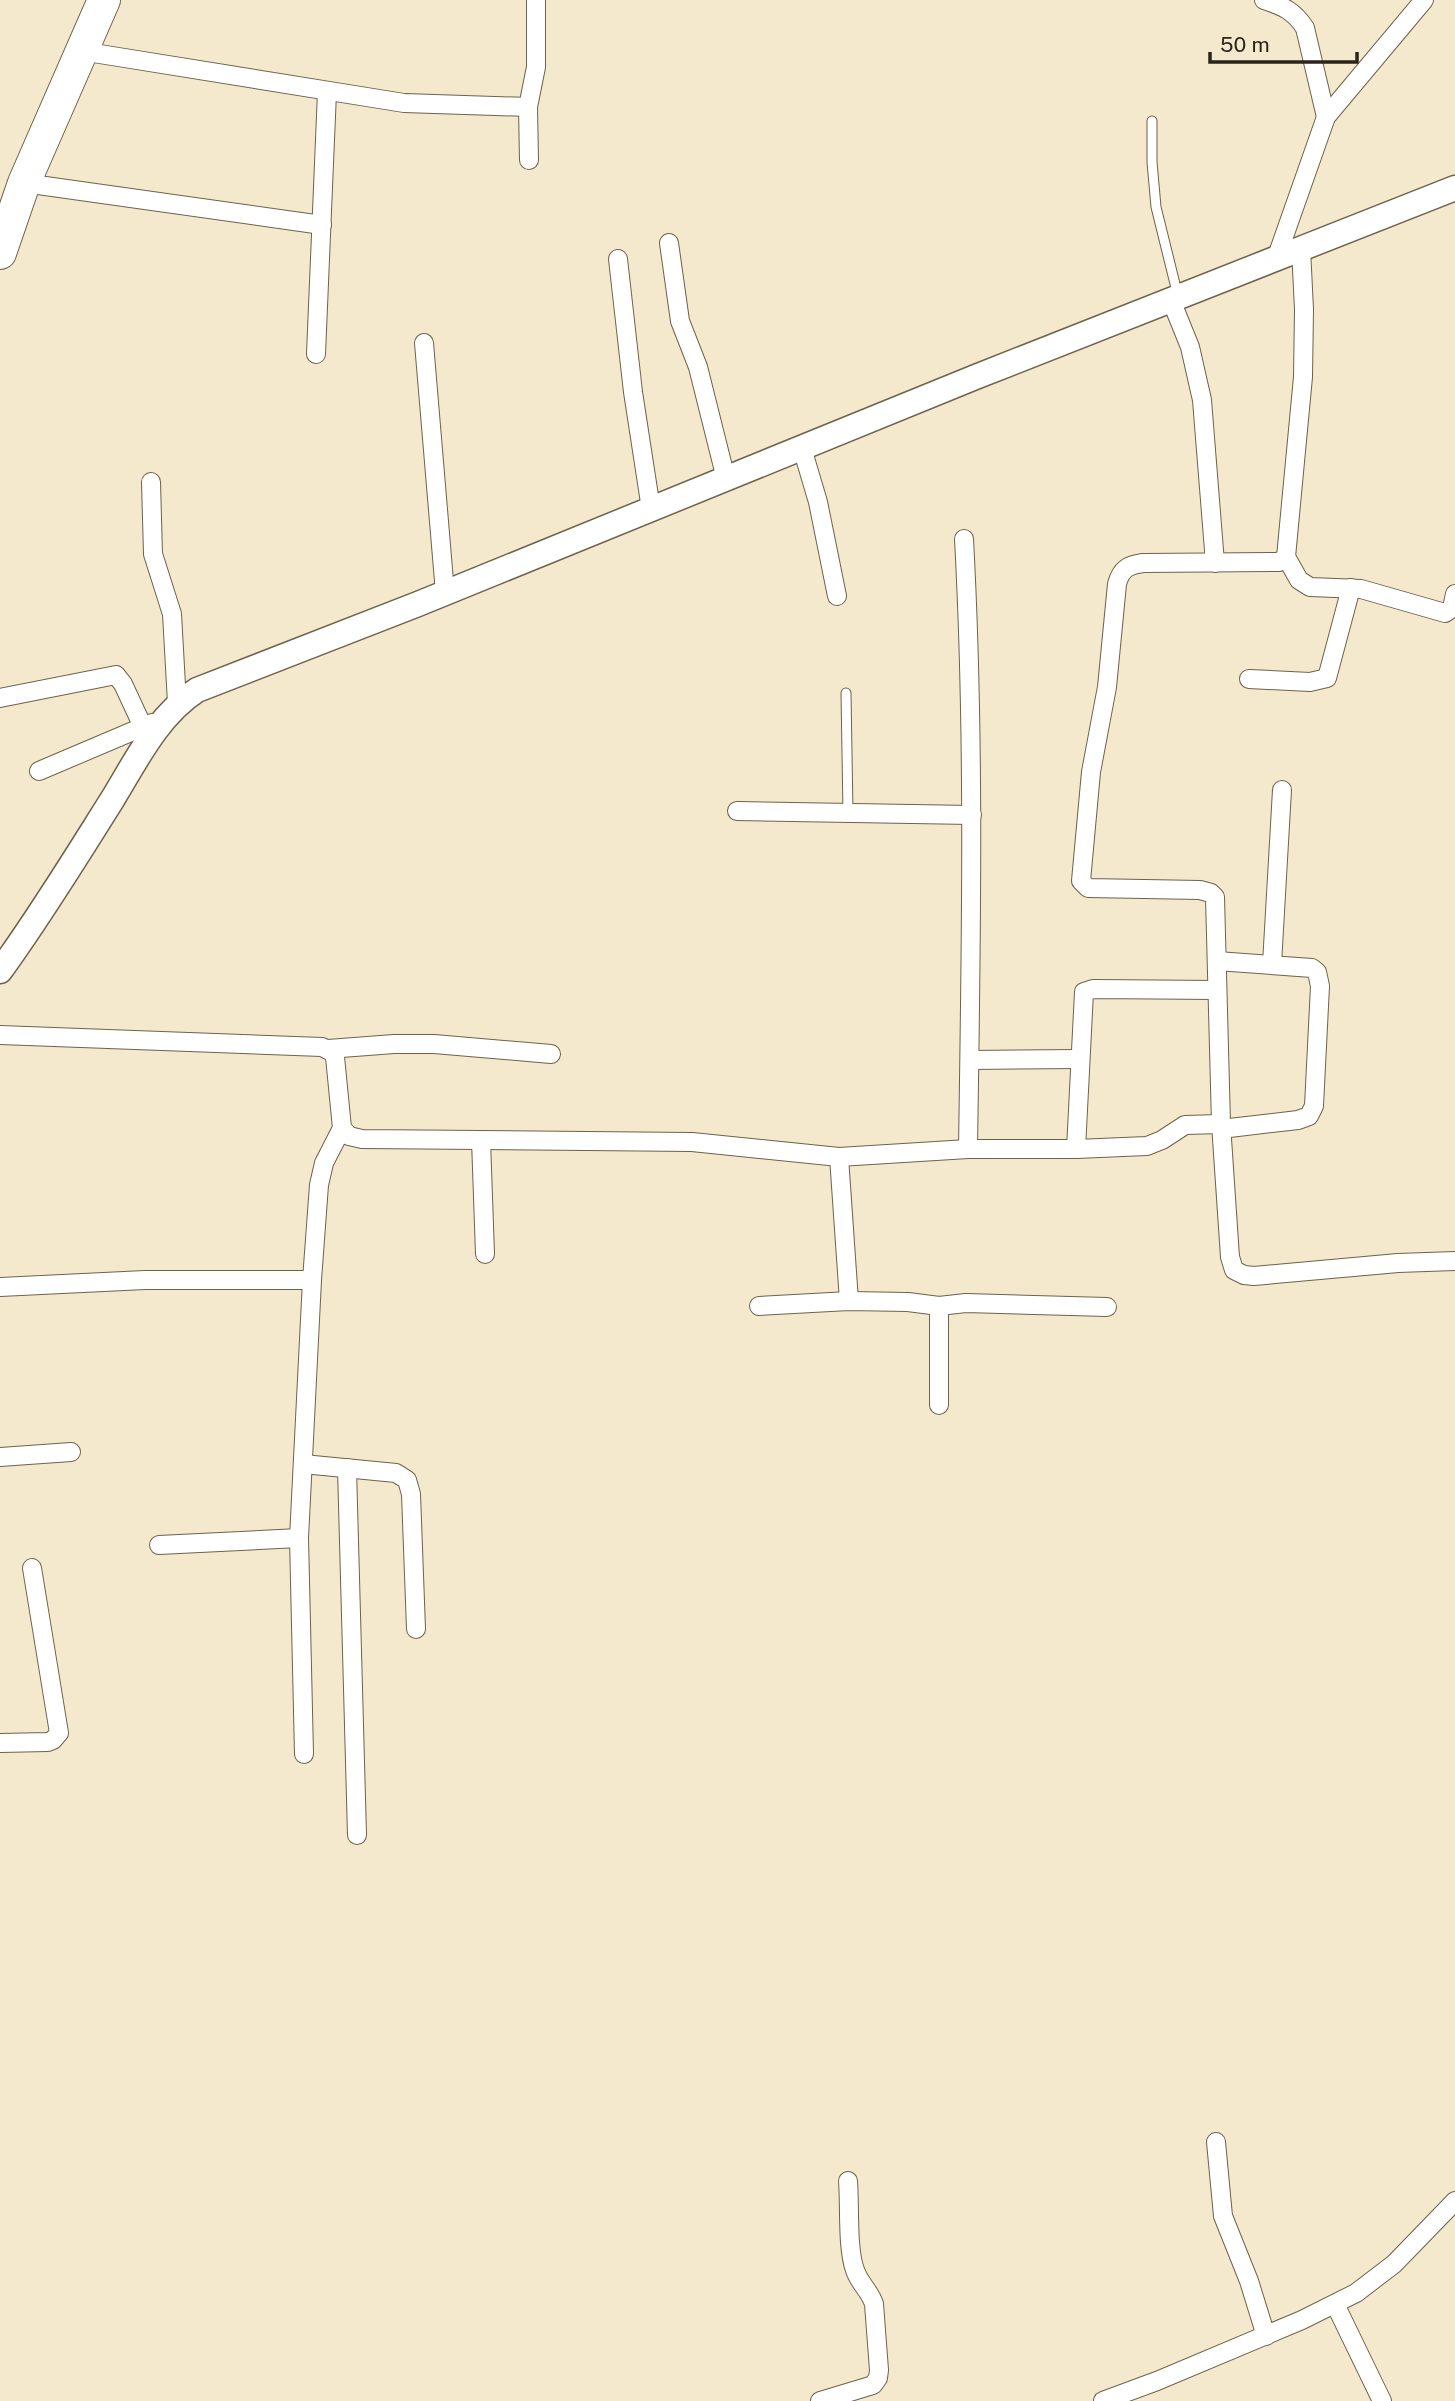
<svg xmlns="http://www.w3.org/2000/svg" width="1455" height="2401" viewBox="0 0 1455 2401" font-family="'Public Sans',sans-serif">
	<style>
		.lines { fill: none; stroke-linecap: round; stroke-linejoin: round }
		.lane-casing { stroke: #6d624b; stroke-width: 11 }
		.street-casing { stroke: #6d624b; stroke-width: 20 }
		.secondary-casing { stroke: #6d624b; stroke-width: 27 }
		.highway-casing { stroke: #6d624b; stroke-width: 34 }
		.lane { stroke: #fff; stroke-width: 9 }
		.street { stroke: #fff; stroke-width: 18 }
		.secondary { stroke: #fff; stroke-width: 24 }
		.highway { stroke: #fff; stroke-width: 32 }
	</style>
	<rect width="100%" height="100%" fill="#f4e8cd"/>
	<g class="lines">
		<defs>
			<g id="lane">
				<polyline points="1152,121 1152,162 1156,207 1178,296"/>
				<polyline points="846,693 848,813"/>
			</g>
			<g id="street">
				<path d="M1264,0C1283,6 1294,11 1305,28L1326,117"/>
				<polyline points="81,51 404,103 528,107"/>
				<polyline points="529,160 528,107 536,67 536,0"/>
				<polyline points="24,183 322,225"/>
				<polyline points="669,243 680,321 698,367 726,479"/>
				<path d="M1301,249L1304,309L1303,377L1286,557L1279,562L1143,563C1128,565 1121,569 1117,584L1107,687L1091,772L1081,881L1088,888L1200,890L1211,893L1215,897L1221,1124L1230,1257L1234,1270L1244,1275L1254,1276L1398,1263L1455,1261"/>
				<polyline points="618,259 633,392 651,509"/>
				<polyline points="1276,259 1326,117 1424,0"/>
				<polyline points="1171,300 1190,347 1202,400 1215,563"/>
				<polyline points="424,343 445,593"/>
				<polyline points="316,354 327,92"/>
				<polyline points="802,448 818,502 837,596"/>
				<polyline points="151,482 153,554 172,614 177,703"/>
				<path d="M964,539C975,742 971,946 968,1149"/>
				<polyline points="1286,557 1299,580 1310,587 1361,589 1445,613 1452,608 1455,594"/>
				<polyline points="1249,679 1310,682 1327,678 1351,588"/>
				<polyline points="0,698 116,675 123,684 143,727"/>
				<polyline points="39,771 152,723"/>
				<polyline points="737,811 972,815"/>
				<polyline points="1217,961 1312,968 1317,972 1320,986 1314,1106 1309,1116 1298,1120 1221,1129"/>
				<polyline points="1272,964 1282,790"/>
				<polyline points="0,1035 322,1047 332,1052 335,1057 342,1128 349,1136 362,1139 692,1142 839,1157 968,1149 1076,1149 1147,1146 1162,1140 1185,1125 1221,1124"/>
				<polyline points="328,1049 394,1044 434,1044 551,1054"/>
				<polyline points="970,1060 1080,1059"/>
				<polyline points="481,1140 485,1254"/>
				<polyline points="1076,1149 1084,992 1093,989 1217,990"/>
				<polyline points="839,1157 849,1301"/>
				<polyline points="0,1287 145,1280 312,1280"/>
				<polyline points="759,1306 849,1301 908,1302 939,1306 966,1303 1107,1307"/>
				<polyline points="939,1405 939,1306"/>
				<polyline points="0,1457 71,1452"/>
				<polyline points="303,1464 396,1473 407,1480 411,1494 416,1629"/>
				<polyline points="347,1468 357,1835"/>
				<polyline points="159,1545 299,1538"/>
				<polyline points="0,1743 48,1742 53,1740 59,1733 32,1568"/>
				<polyline points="304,1754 299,1538 312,1280 319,1185 324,1163 342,1128"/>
				<polyline points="1216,2142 1223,2216 1249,2281 1266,2336"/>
				<polyline points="1335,2304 1382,2401"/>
				<path d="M820,2401L873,2385L878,2378L879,2370L874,2304C870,2291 859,2283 855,2270C847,2249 850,2205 848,2181"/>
				<polyline points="1103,2401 1157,2381 1302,2320 1356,2293 1394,2264 1455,2201"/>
			</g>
			<path id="secondary" d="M0,971C40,916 76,857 112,800C136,761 157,716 197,690L418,604L978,376L1455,188"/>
			<polyline id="highway" points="0,253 24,183 104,0"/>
		</defs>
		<use href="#lane" class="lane-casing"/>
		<use href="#street" class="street-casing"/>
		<use href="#secondary" class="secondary-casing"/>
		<use href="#highway" class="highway-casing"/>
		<use href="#lane" class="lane"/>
		<use href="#street" class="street"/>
		<use href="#secondary" class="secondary"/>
		<use href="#highway" class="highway"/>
	</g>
	<path d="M1210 52v10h147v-10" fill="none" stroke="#2a251b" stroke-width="3.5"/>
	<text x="1220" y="52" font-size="21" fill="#2a251b" stroke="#f4e8cd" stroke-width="5" paint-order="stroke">50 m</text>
</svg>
